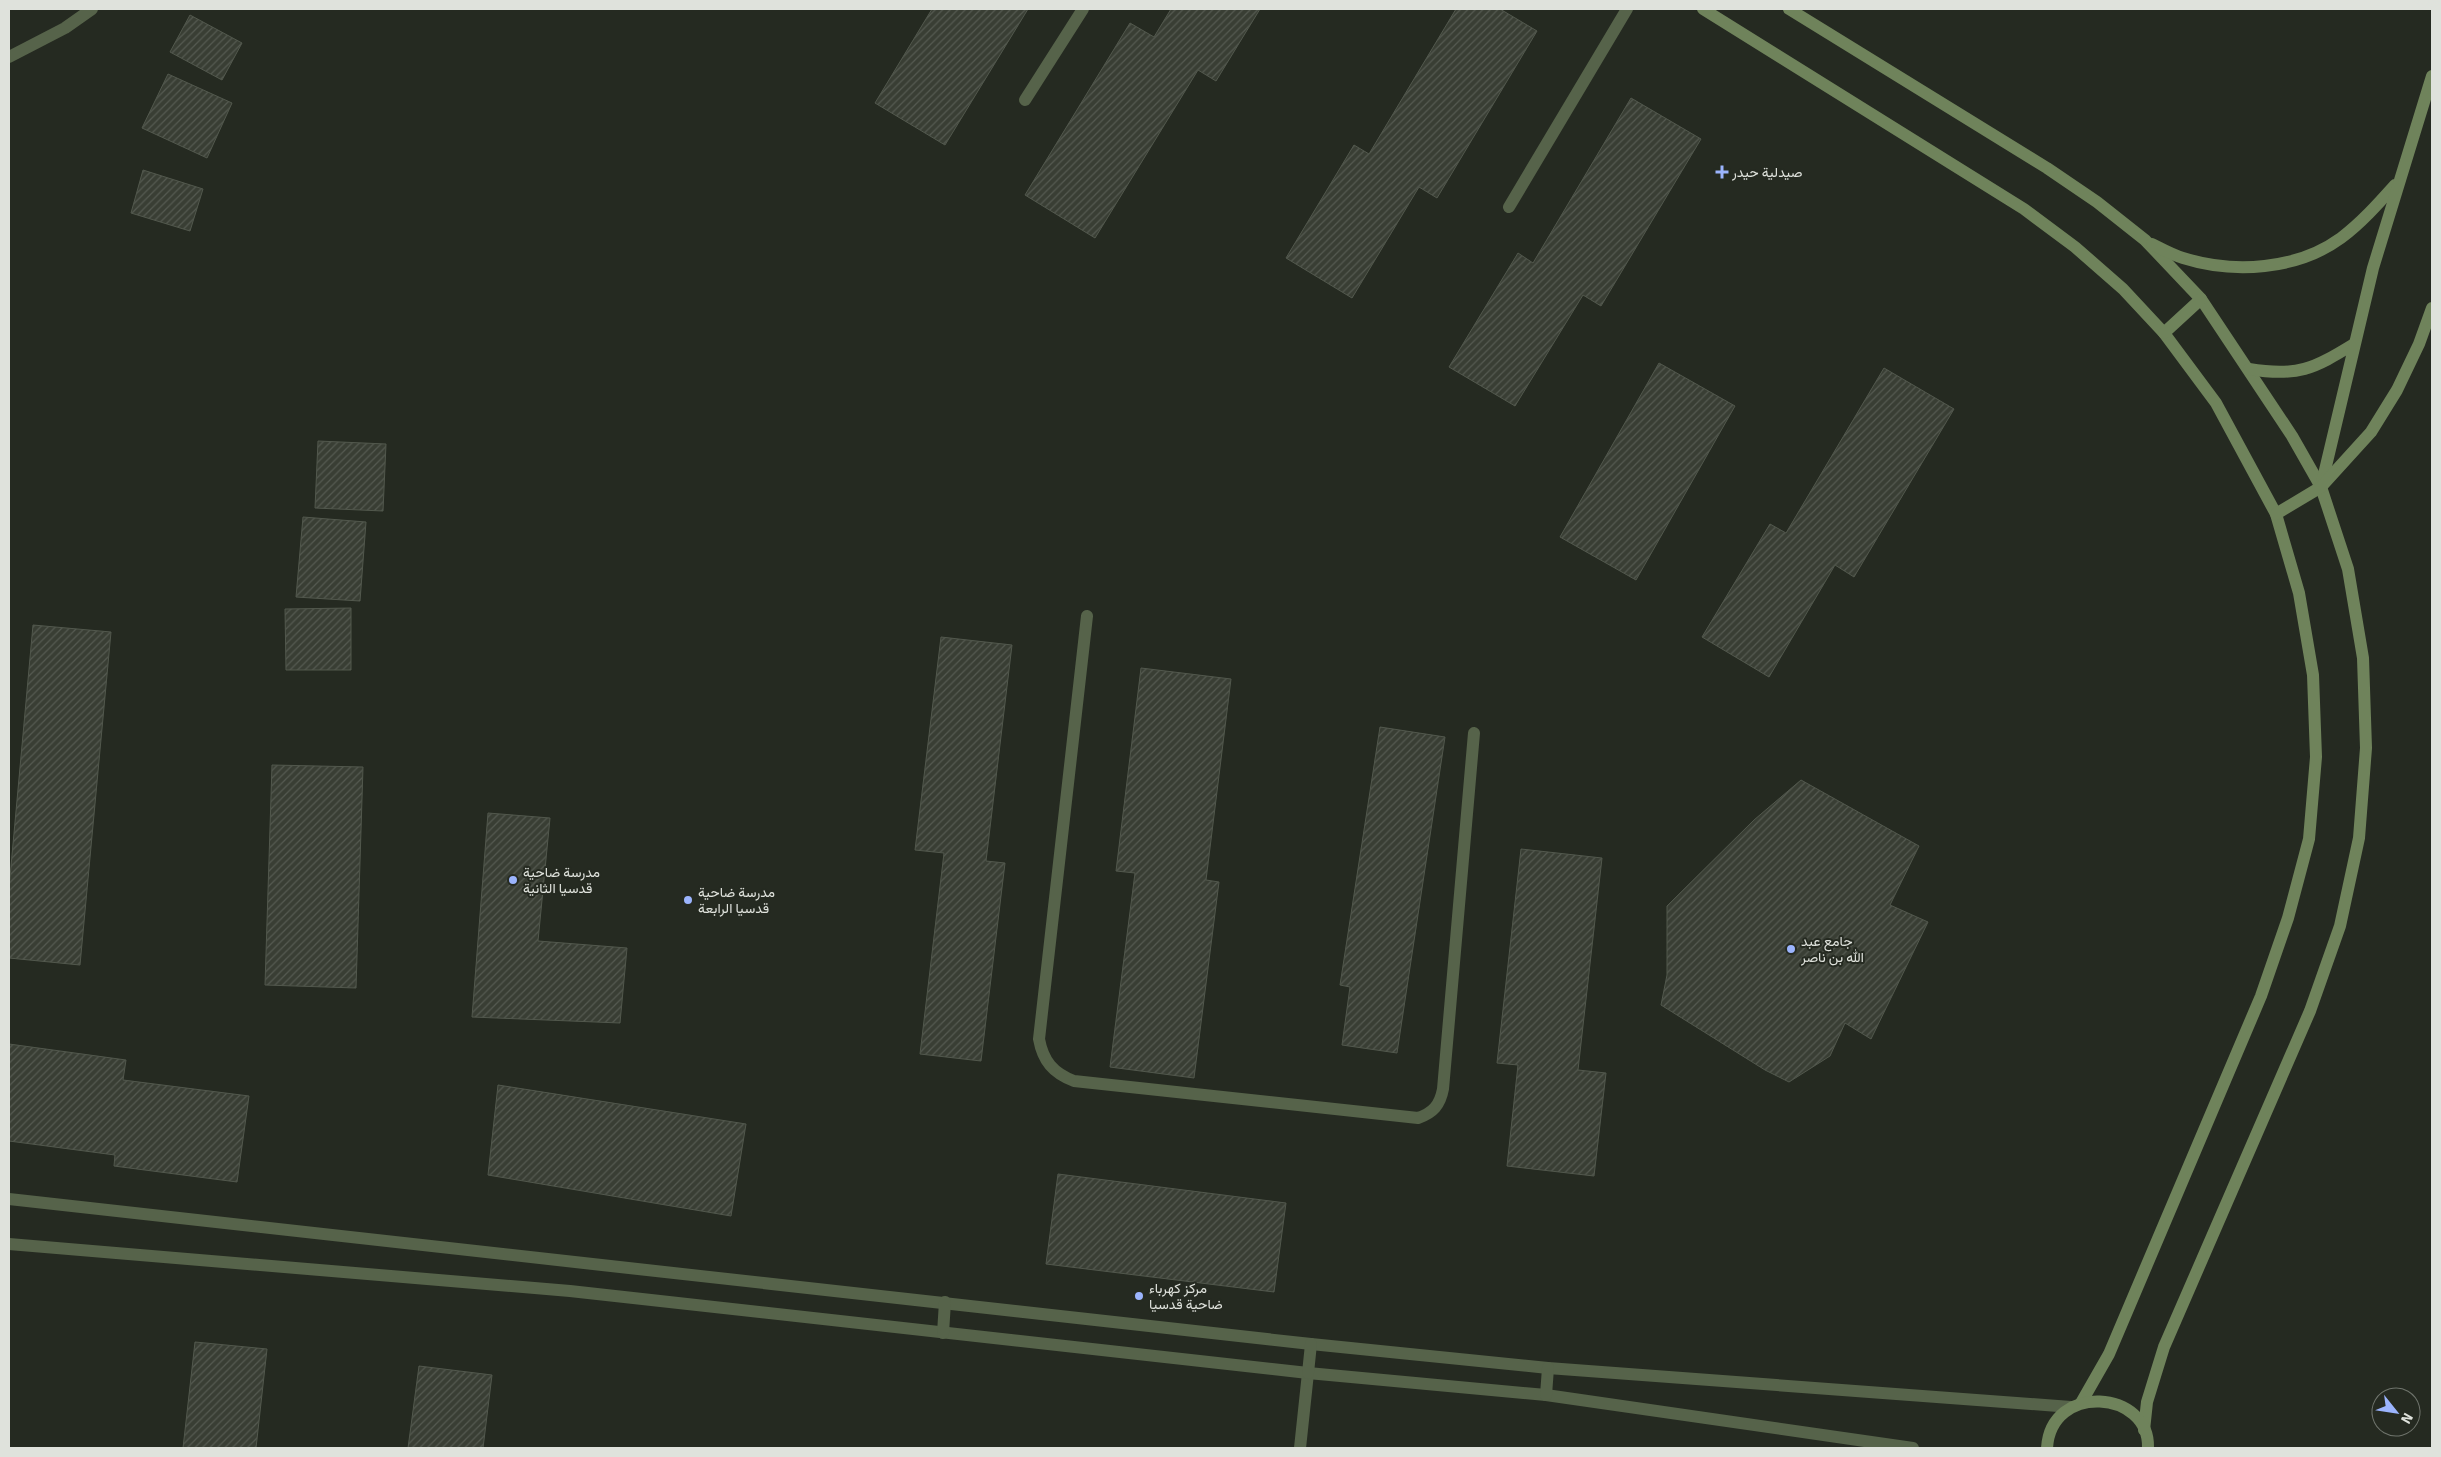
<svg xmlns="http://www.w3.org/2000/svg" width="2441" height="1457" viewBox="0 0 2441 1457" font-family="Signika,Vazirmatn,sans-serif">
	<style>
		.building { fill: url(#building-hatch); stroke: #52584d }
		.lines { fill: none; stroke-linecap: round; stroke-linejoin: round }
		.service { stroke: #56634a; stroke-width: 12 }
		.tertiary { stroke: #56634a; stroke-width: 12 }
		.secondary { stroke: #6f835b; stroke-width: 12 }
		.poi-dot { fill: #9bb4fd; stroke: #252a21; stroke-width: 2 }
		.labels { text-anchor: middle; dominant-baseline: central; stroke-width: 4; stroke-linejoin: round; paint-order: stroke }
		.poi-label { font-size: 14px; fill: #dfe2dc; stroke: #252a21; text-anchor: start }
	</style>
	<defs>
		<pattern id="building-hatch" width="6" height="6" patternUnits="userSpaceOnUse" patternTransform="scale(1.25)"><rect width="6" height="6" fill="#393e34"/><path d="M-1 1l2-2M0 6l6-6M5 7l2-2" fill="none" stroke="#555a51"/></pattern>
	</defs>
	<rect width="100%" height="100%" fill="#252a21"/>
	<g class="building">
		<polygon points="932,9 1028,9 945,145 875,103"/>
		<polygon points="1171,9 1260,9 1216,81 1198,70 1095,238 1025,195 1130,23 1154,37"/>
		<polygon points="1456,9 1500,9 1537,31 1437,198 1419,187 1352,298 1286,258 1354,145 1369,154"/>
		<polygon points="190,15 242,43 222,80 170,52"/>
		<polygon points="168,74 232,103 207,158 142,128"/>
		<polygon points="1631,98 1701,139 1601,306 1583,295 1515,406 1449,367 1518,253 1533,263"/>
		<polygon points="143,170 203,189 190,231 131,213"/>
		<polygon points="1659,363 1735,406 1636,580 1560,537"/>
		<polygon points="1884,368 1954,409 1854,577 1835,565 1769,677 1702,637 1770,524 1786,533"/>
		<polygon points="318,441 386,444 383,511 315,508"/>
		<polygon points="303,517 366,522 360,601 296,597"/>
		<polygon points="351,608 351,670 286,670 285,609"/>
		<polygon points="33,625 111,632 80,965 9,958 9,888"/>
		<polygon points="941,637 1012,645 986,861 1005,863 981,1061 920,1054 944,853 915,850"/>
		<polygon points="1141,668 1231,679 1206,880 1219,882 1194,1078 1110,1067 1135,873 1116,871"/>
		<polygon points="1380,727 1445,737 1397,1053 1342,1045 1350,987 1340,985"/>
		<polygon points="272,765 363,767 356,988 265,985"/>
		<polygon points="1801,780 1919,846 1890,905 1928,922 1871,1039 1845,1023 1830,1056 1789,1082 1765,1070 1661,1005 1667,975 1667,906 1754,820"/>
		<polygon points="488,813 550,818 538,941 627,948 620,1023 472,1017"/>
		<polygon points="1521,849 1602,858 1578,1070 1606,1073 1594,1176 1507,1166 1518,1065 1497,1063"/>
		<polygon points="9,1044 126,1060 123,1080 249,1096 237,1182 114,1166 115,1155 9,1141"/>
		<polygon points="498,1085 746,1124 731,1216 488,1175"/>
		<polygon points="1058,1174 1286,1203 1274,1292 1046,1264"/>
		<polygon points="195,1342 267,1349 256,1448 183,1448"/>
		<polygon points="419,1366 492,1375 483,1448 408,1448"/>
	</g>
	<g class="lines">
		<g class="service">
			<polyline points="9,57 65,28 92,9"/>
			<polyline points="1025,100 1083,9"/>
			<polyline points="1509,207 1627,9"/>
			<path d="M1087,616L1039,1039C1043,1061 1053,1073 1074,1081L1418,1118C1433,1113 1440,1105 1443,1089L1474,733"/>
			<polyline points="1300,1448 1308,1373"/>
		</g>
		<g class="tertiary">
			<polyline points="9,1199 1311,1344 1548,1368 2071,1407"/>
			<polyline points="9,1244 570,1291 1308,1373 1546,1395 1913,1448"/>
			<polyline points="943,1333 945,1302"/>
			<polyline points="1308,1373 1311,1344"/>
			<polyline points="1546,1395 1548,1368"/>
		</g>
		<g class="secondary">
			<polyline points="1703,9 2024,209 2075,247 2123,289 2164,333 2216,403 2276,514 2299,593 2313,675 2316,757 2309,839 2288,918 2261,996 2109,1354 2081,1403"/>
			<polyline points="1789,9 2047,168 2097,202 2145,240 2201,299 2292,436 2321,487 2348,569 2363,658 2366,748 2359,838 2340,926 2310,1011 2164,1347 2147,1402 2144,1430"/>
			<path d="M2152,244C2162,249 2173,255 2183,258C2234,274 2297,270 2341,238C2361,223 2378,204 2395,185"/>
			<polyline points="2164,333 2201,299"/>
			<path d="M2249,369C2298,377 2313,369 2354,344"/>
			<polyline points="2321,487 2373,268 2432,76"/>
			<polyline points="2276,514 2321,487 2371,432 2397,390 2419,344 2432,308"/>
			<path d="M2047,1448C2051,1382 2150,1390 2148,1448"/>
		</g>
	</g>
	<g class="poi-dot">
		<path d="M1719.5 164.5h5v5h5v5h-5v5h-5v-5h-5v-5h5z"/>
		<circle cx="513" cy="880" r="5"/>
		<circle cx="688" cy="900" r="5"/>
		<circle cx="1791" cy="949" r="5"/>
		<circle cx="1139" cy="1296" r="5"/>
	</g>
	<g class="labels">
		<g class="poi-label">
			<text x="1732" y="172">صيدلية حيدر</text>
			<text x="523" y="872">مدرسة ضاحية<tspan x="523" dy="16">قدسيا الثانية</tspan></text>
			<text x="698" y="892">مدرسة ضاحية<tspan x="698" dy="16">قدسيا الرابعة</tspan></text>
			<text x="1801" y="941">جامع عبد<tspan x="1801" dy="16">الله بن ناصر</tspan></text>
			<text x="1149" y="1288">مركز كهرباء<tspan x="1149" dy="16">ضاحية قدسيا</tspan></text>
		</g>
	</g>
	<rect width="2441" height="1457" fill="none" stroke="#dfe2dc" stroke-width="20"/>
	<g transform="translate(2396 1412) rotate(120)"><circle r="24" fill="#252a21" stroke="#6f746c"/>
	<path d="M0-4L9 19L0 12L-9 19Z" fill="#9bb4fd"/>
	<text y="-8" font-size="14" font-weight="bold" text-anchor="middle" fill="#dfe2dc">N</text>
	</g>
</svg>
